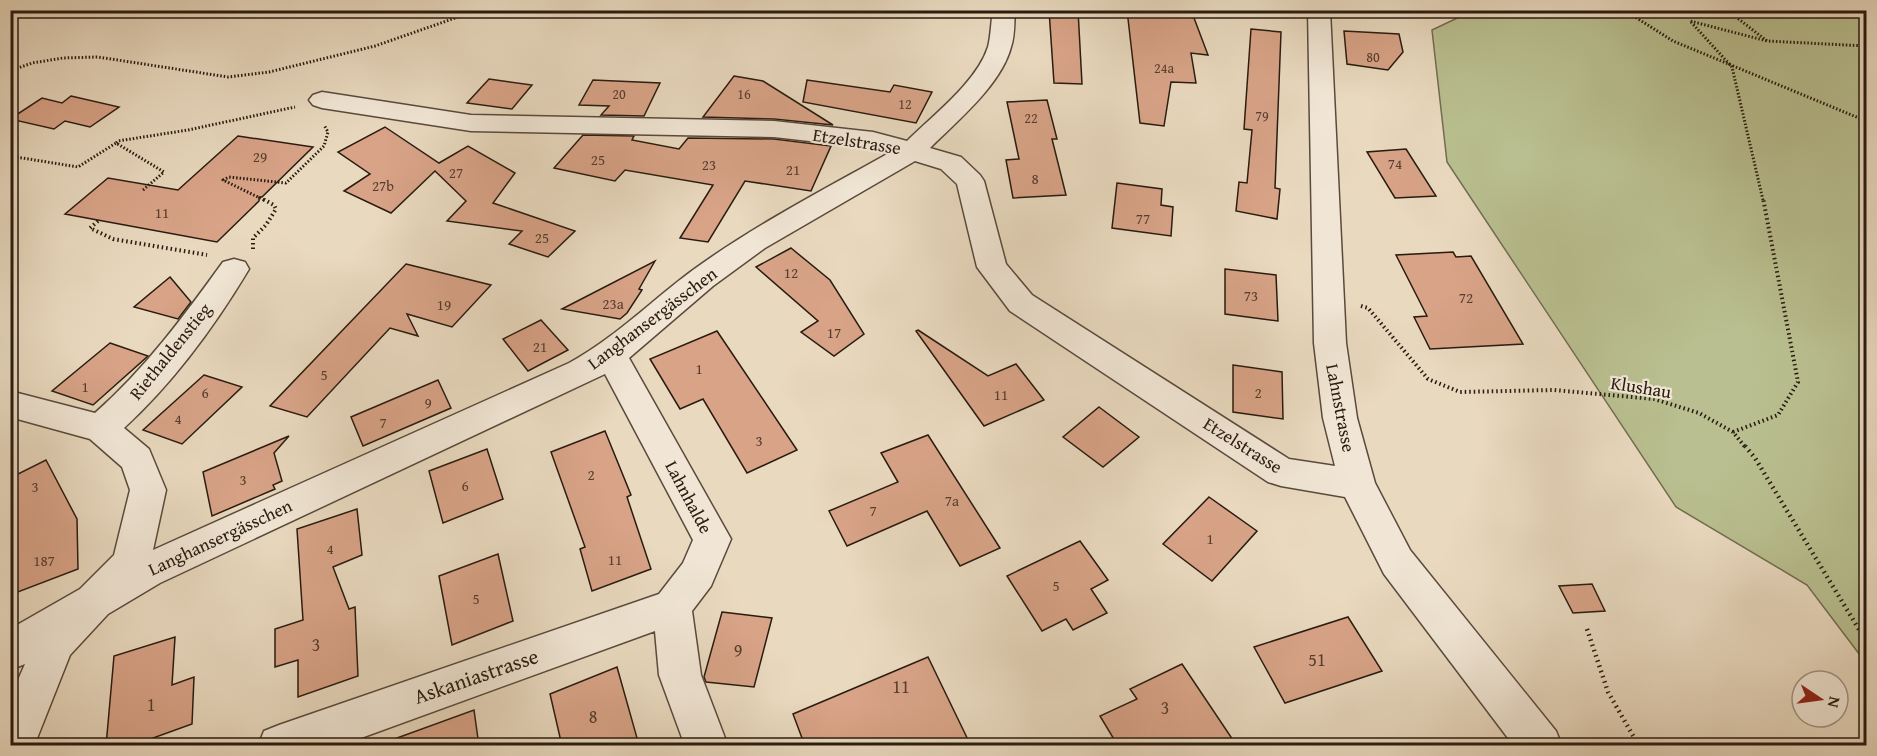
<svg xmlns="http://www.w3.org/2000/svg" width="1877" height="756" viewBox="0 0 1877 756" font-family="'Gentium Book Plus',serif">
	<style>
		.green { fill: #b9bf90; stroke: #716d50; stroke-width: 1.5 }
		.building { fill: #d8a387; stroke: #291b10; stroke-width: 1.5 }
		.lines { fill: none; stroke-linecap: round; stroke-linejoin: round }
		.minor-casing { stroke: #594a3c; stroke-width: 3 }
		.path-far2 { stroke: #291b10; stroke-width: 3; stroke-dasharray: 1.5 2; stroke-linecap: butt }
		.path-far1 { stroke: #291b10; stroke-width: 4; stroke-dasharray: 1.5 3; stroke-linecap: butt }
		.path { stroke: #291b10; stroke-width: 4.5; stroke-dasharray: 1.5 4; stroke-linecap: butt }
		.minor { fill: #f1e6d5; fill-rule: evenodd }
		.labels { text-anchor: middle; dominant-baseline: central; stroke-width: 4.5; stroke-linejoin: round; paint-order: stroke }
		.far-number-label { font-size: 14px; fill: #553d2e }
		.number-label { font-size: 15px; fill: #553d2e }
		.street-label { font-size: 18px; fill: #291b10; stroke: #f1e6d5 }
		.near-number-label { font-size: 18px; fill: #553d2e }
		.near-street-label { font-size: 21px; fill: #291b10; stroke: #f1e6d5 }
	</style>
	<rect width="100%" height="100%" fill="#e9d9bf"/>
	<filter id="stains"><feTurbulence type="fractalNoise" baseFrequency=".00333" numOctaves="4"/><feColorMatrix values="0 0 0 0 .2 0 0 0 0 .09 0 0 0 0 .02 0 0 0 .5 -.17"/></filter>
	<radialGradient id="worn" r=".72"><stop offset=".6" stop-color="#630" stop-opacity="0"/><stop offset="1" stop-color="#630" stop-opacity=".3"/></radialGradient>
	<polygon class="green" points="1472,11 1866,11 1866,663 1807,585 1676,507 1447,162 1432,30"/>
	<g class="building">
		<polygon points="1049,10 1078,10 1082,84 1054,83"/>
		<polygon points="1127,10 1191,10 1208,55 1191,53 1196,83 1171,82 1164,126 1140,123"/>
		<polygon points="1251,29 1281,32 1275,188 1280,189 1277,219 1236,211 1239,182 1247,183 1252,130 1244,129"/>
		<polygon points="1344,31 1399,34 1403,52 1388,70 1347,64"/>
		<polygon points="734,76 763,81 833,125 774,119 703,117"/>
		<polygon points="489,79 532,85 512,109 467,103"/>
		<polygon points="593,80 660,83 644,116 601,115 609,106 579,105"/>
		<polygon points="807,80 890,92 894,85 932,92 916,123 803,102"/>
		<polygon points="71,96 119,107 90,127 65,121 54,129 10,119 42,98 62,103"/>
		<polygon points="1047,100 1057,139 1052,139 1066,195 1013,198 1006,160 1019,159 1007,102"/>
		<polygon points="385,127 439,163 468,146 515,173 493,203 575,231 548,257 509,244 522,231 447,221 466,201 435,171 391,213 344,191 370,174 338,152"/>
		<polygon points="583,135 634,136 632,140 679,149 688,138 774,139 831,146 811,191 745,181 708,242 680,238 713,185 625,170 615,181 554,168"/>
		<polygon points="238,136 313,147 262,197 259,197 259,201 217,242 65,214 108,178 178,190"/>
		<polygon points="1406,149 1436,196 1395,198 1367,152"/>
		<polygon points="1117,183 1162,189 1161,205 1173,207 1171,236 1112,228"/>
		<polygon points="791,248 830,280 864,334 834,356 801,332 818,321 756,267"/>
		<polygon points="1453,252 1456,257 1471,256 1523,344 1430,349 1414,317 1427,316 1396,255"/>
		<polygon points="655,261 639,289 642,290 627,313 620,319 562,309"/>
		<polygon points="406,264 491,285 452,327 407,314 418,336 390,328 307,417 270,406"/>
		<polygon points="1225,269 1276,275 1278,321 1225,314"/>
		<polygon points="170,277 191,302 178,319 134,307"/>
		<polygon points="541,320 568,350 528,371 503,339"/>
		<polygon points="918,330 988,376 1016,364 1044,400 984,426 916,331"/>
		<polygon points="717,331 797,450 747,473 703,399 680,409 650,359"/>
		<polygon points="110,343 148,356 93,405 52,391"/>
		<polygon points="1233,365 1282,372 1283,419 1233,412"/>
		<polygon points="204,375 242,387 182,444 143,430"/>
		<polygon points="438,380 451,408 363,446 351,417"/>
		<polygon points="1099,407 1139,437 1103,467 1063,437"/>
		<polygon points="605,431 631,495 627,497 651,569 592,591 580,549 585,547 551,452"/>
		<polygon points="928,435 1000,548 960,566 927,511 847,546 829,511 898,482 881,453"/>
		<polygon points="289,436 274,453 282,481 273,485 275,489 212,516 203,472"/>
		<polygon points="487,449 503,499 443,523 429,471"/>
		<polygon points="46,460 77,519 78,569 10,595 10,478"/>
		<polygon points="1209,497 1257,531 1212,581 1163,544"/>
		<polygon points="357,509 362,555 333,567 349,609 355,607 358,676 298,697 298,660 275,667 275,629 303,620 297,529"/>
		<polygon points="1080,541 1108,580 1091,589 1107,613 1073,630 1066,619 1042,631 1007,576"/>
		<polygon points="498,554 513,621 452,645 439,576"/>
		<polygon points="1592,584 1605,611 1573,613 1559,586"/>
		<polygon points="722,612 772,618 754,687 706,682 704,677"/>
		<polygon points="1348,617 1382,671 1285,703 1254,647"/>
		<polygon points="175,637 172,685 194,677 192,724 131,746 106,746 114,656"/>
		<polygon points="928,657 971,746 805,746 793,714"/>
		<polygon points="1182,664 1237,746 1118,746 1100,716 1137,699 1130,689"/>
		<polygon points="617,667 637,738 618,746 562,746 550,694"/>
		<polygon points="474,710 479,746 387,746 386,742"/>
	</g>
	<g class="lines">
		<defs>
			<path id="minor" d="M993,10H1015C1014,22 1015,36 1011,47C1001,85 957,121 930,148L961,157L980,175L984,181L1006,264L1032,295L1289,459L1335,466L1323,418L1314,343L1308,10H1330L1346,343L1357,418L1375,483L1410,550L1556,731L1562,746H1514L1384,574L1345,497L1281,486L1268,482L1010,311L977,267L957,184L941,169L915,161L765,248L713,286L629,358L731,539L711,586L692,611L701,675L728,746H685L659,675L655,631L339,746H258L264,731L279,725L659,594L683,563L693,540L605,374L160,583L108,614L70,655L34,746H10V698L25,664L10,670V629L80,589L114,555L130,490L122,467L90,439L10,417V391L95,413C145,369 184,316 223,262L234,259L245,262L249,269C215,326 173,383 124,428L149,449L166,490L153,550L569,363C615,338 651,301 693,270C755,225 823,190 889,153L871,148L774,137L471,131L322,108L313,105L309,100L313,95L322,92L471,115L774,121L873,132L907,141C932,116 977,82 988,47C991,36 991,22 993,10Z"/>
		</defs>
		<use href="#minor" class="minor-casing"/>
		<g class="path-far2">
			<polyline points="1624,10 1673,41 1866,121"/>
			<polyline points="1727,10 1767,41 1866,46"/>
			<polyline points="10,71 32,63 63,58 98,57 228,77 269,72 375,46 478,10"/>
			<polyline points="10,156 78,167 116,143"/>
			<polyline points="143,190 164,172 116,143 118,141 188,130 295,107"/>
			<polyline points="264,200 223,180 229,177 286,183 324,146 328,132 324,125"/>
			<polyline points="1763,200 1732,67 1690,21 1767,41"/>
		</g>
		<g class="path-far1">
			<polyline points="98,221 90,228 113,239 207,255"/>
			<polyline points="253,249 253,238 266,225 276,209 274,205 261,198"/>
			<polyline points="1361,306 1368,308 1428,379 1460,392 1554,390 1654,399 1699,413 1733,432 1746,448"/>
			<polyline points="1733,432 1778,415 1798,382 1763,198"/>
		</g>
		<g class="path">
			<polyline points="1745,446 1755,458 1866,641"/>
			<polyline points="1587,629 1608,692 1639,746"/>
		</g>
		<use href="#minor" class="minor"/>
	</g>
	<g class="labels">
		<g class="far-number-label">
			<text x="1373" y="57">80</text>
			<text x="1164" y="68">24a</text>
			<text x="619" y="94">20</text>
			<text x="744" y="94">16</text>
			<text x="905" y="104">12</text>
			<text x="1262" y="116">79</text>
			<text x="1031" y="118">22</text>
		</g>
		<g class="number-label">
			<text x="260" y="156">29</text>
			<text x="598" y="159">25</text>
			<text x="1395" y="163">74</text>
			<text x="709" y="164">23</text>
			<text x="793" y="169">21</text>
			<text x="456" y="172">27</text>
			<text x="1035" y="178">8</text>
			<text x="383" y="185">27b</text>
			<text x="162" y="212">11</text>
			<text x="1143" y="218">77</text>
			<text x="542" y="237">25</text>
			<text x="791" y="272">12</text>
			<text x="1251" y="295">73</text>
			<text x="1466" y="297">72</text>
			<text x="613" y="303">23a</text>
			<text x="444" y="304">19</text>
			<text x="834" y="332">17</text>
			<text x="540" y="346">21</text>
			<text x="699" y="368">1</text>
			<text x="324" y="374">5</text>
			<text x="85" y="386">1</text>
			<text x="205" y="392">6</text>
			<text x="1258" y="392">2</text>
			<text x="1001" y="394">11</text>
			<text x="428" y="402">9</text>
			<text x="178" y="418">4</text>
			<text x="383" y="422">7</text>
			<text x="759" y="440">3</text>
			<text x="591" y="474">2</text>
			<text x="243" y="479">3</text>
			<text x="465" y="485">6</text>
			<text x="35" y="486">3</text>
			<text x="952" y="500">7a</text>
			<text x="873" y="510">7</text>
			<text x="1210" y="538">1</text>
			<text x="330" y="548">4</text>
			<text x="615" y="559">11</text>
			<text x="44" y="560">187</text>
			<text x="1056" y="585">5</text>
			<text x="476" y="598">5</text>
		</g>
		<g class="street-label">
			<text transform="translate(857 141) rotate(9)">Etzelstrasse</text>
			<text transform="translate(652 318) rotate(-37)">Langhansergässchen</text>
			<text transform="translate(170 351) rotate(-51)">Riethaldenstieg</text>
			<text transform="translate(1641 387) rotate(9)">Klushau</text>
			<text transform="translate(1341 408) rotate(79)">Lahnstrasse</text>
			<text transform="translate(1243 445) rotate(32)">Etzelstrasse</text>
			<text transform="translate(689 497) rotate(62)">Lahnhalde</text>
			<text transform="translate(220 537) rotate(-25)">Langhansergässchen</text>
		</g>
		<g class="near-number-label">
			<text x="316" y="644">3</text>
			<text x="738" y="650">9</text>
			<text x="1317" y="659">51</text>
			<text x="901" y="686">11</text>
			<text x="151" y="704">1</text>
			<text x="1165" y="707">3</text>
			<text x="593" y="716">8</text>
		</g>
		<g class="near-street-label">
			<text transform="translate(476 676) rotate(-19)">Askaniastrasse</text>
		</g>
	</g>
	<rect width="1877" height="756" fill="none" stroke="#e9d9bf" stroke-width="36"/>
	<rect x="12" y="12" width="1853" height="732" fill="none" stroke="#291b10" stroke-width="3"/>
	<rect x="18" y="18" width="1841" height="720" fill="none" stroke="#291b10" stroke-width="1.5"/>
	<g transform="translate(1820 699) rotate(103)"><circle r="28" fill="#f1e6d5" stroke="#a19586" stroke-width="1.5"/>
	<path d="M0-4.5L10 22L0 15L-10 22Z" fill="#8f2418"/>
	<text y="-9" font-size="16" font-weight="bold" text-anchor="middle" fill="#291b10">N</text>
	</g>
	<rect width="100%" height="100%" filter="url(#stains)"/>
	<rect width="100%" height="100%" fill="url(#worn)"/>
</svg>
